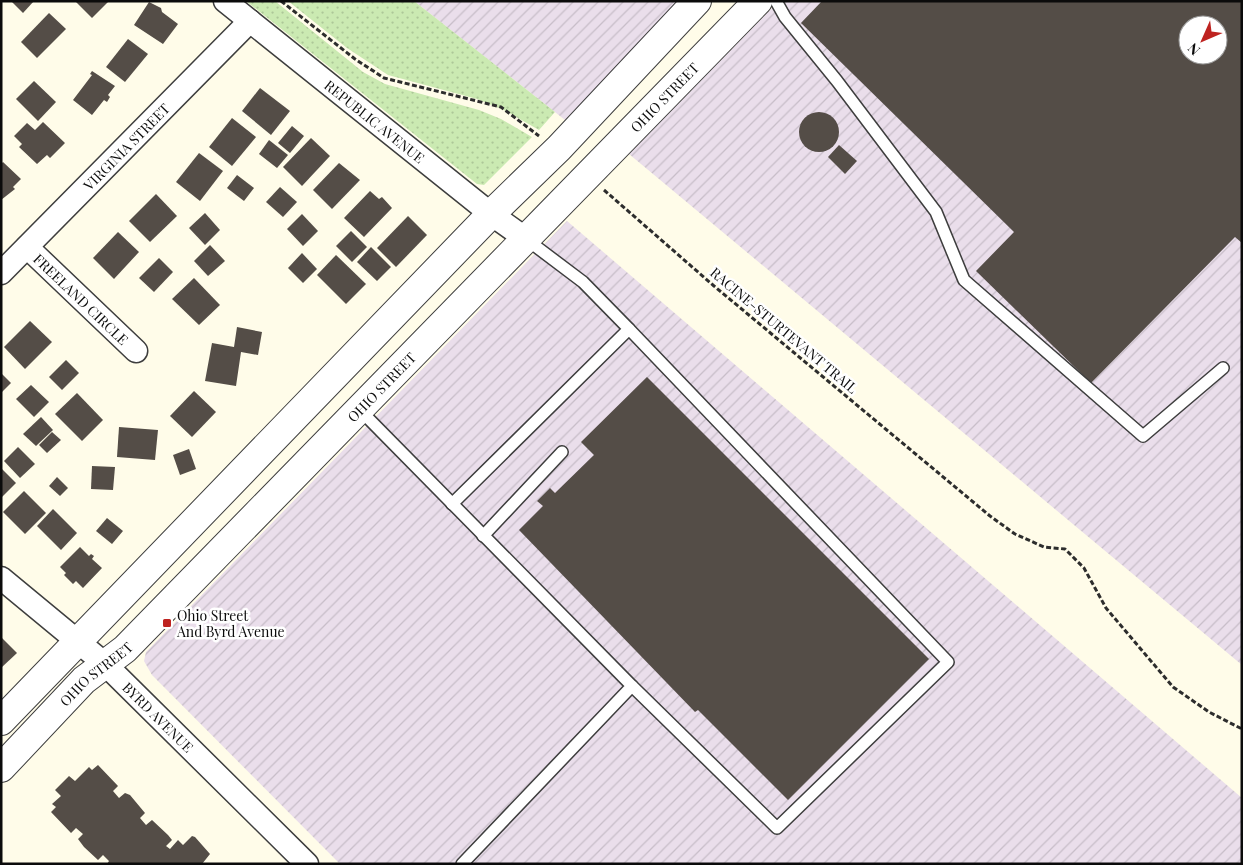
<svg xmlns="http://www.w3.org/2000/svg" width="1243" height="865" viewBox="0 0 1243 865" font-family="'Playfair Display',serif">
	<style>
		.industrial { fill: url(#industrial-furrows); fill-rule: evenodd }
		.grass { fill: url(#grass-dots) }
		.building { fill: #544d47; fill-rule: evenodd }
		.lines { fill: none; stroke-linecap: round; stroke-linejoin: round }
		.service-casing { stroke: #3e3e3e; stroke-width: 14 }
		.minor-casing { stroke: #3e3e3e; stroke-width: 25 }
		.tertiary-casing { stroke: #3e3e3e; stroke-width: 30 }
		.path { stroke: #2d2d2d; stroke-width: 3; stroke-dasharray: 5 2.5; stroke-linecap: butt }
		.service { stroke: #fff; stroke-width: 11 }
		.minor { stroke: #fff; stroke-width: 22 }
		.tertiary { stroke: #fff; stroke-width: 28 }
		.poi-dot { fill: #be2320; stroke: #fff; stroke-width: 2 }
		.labels { text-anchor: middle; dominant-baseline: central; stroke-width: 5; stroke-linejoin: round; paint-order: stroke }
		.street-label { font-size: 14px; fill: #0b0b0b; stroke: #fff }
		.poi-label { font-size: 14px; fill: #0b0b0b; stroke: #fff; text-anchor: start }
	</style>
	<defs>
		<pattern id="industrial-furrows" width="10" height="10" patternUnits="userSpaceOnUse" patternTransform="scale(1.25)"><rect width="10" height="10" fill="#eadeeb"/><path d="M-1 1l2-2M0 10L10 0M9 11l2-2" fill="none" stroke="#c7bdc8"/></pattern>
		<pattern id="grass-dots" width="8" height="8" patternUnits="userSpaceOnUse" patternTransform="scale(1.25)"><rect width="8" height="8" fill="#cbeab2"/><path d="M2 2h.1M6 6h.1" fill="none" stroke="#adc798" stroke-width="1.8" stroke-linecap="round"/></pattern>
	</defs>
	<rect width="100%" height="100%" fill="#fffce9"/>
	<g class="industrial">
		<polygon points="414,1 681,1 565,120"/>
		<path d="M779,1H1242V665L629,154ZM1188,25H1218V55H1188Z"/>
		<polygon points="567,221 1242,798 1242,864 340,864 152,675 144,661 146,652"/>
	</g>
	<g class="grass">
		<polygon points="246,1 275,1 363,72 385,84 479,110 501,119 532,137 484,185 477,184"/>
		<polygon points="288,1 414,1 555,112 539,130 504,110 477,99 388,75 347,48"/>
	</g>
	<g class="building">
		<polygon points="11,1 34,1 23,13"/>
		<polygon points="75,1 109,1 92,18"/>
		<path d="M822,1H1242V243L1235,237L1091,383L976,271L1014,232L801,23ZM1188,25H1218V55H1188Z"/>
		<polygon points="149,2 161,8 162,12 178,24 163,44 134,25"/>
		<polygon points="49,13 66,29 37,58 21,42"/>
		<polygon points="128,39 148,54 125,82 106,67"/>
		<polygon points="92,71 115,86 108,95 110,97 107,102 104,100 92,115 73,100 92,75 90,74"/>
		<polygon points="34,81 56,102 38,121 16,99"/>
		<polygon points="260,88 290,111 271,135 242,111"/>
		<circle cx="819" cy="132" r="20"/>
		<polygon points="232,118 256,137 232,166 209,147"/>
		<polygon points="43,122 65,143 50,158 47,155 37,164 19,147 22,144 14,136 27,123 35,130"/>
		<polygon points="292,126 304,136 290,153 278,143"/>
		<polygon points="311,138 330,156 302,186 283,167"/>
		<polygon points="269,140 288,155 277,168 259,154"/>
		<polygon points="839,145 857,161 845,174 828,157"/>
		<polygon points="199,153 223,171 200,201 176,182"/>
		<polygon points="3,162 21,179 13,187 15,189 1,200 1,164"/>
		<polygon points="339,163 360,180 332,209 313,190"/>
		<polygon points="237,175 254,188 244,201 227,188"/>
		<polygon points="280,187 297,202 283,217 266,202"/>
		<polygon points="370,191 379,199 382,197 392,208 364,237 344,218"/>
		<polygon points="156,194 177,216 150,242 129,221"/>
		<polygon points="205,213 220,230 205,245 189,228"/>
		<polygon points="302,214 318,231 303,246 287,229"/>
		<polygon points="408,216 427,235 396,267 377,248"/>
		<polygon points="351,231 367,247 352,262 336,246"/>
		<polygon points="118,232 139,252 114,279 93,258"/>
		<polygon points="210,245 225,261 208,276 194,261"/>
		<polygon points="371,247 391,267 377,281 357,262"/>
		<polygon points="302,253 317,269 303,283 288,268"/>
		<polygon points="336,255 366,284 346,304 317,275"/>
		<polygon points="159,258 173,272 154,292 139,278"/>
		<polygon points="194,278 220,305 199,325 172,299"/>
		<polygon points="30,321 52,342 25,369 4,347"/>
		<polygon points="237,327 262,332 258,355 241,352 236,386 205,381 212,343 234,347"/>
		<polygon points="66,360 79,373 62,390 49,377"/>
		<polygon points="1,373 11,383 1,393"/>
		<polygon points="647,377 929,659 788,800 698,710 695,712 519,530 543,506 537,501 550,488 555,493 594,455 581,442"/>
		<polygon points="31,385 49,402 34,417 16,399"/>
		<polygon points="194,391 216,412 192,437 170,416"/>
		<polygon points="77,393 103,420 82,441 55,414"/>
		<polygon points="41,417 53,430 36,446 23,434"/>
		<polygon points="119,427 158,430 155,460 117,457"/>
		<polygon points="52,432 61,440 47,453 39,445"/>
		<polygon points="18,447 35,464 20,478 4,461"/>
		<polygon points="189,449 196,469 180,475 173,455"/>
		<polygon points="92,466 115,467 113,490 91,489"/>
		<polygon points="1,468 16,483 1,498"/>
		<polygon points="57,477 68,488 60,496 49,486"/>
		<polygon points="24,491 46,513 25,534 3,512"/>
		<polygon points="53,509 77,533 61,550 37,526"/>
		<polygon points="107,518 123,531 112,544 96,531"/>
		<polygon points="80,547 89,556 91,554 94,556 92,559 102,568 83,588 76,581 73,584 64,575 66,573 60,567"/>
		<polygon points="1,637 17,653 1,668"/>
		<polygon points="98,765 118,786 113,791 119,798 125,793 130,795 145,813 140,818 146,825 152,820 168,835 172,840 166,846 170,849 178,840 183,845 192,836 195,837 210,854 202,864 107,864 109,861 103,855 98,860 84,847 78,839 83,834 76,828 71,833 51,812 56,807 52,804 61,796 55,790 69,776 75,781 89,767 92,770"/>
	</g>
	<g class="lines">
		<defs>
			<g id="service">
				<polyline points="776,1 785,17 837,81 936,212 964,280 1143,436 1223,368"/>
				<polyline points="629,329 948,662 777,828 632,686"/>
				<polyline points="359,409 632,686 462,864"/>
				<polyline points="452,504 629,329 583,282 526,239"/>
				<polyline points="483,536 562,452"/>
			</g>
			<g id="minor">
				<path id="s1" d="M225,1L491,214L526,239"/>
				<path id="s2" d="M27,247L136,351"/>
				<path id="s3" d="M1,273L250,21"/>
				<path id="s4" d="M1,578L105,664L307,864"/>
			</g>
			<g id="tertiary">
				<polyline points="1,721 491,214 559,148 697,1"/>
				<path id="s5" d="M1,768L84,680L125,649L758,1"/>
			</g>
		</defs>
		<use href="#service" class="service-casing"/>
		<use href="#minor" class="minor-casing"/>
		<use href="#tertiary" class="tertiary-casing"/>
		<g class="path">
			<polyline points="281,1 355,59 384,78 501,107 539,136"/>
			<polyline points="604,190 714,286 990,516 1015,534 1044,547 1065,549 1084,568 1106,608 1173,687 1209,712 1242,729"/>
		</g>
		<use href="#service" class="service"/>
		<use href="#minor" class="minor"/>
		<use href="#tertiary" class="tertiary"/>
	</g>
	<rect class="poi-dot" x="162" y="618" width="10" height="10" rx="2.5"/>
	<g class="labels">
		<g class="street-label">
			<text stroke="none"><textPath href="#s5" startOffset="944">OHIO STREET</textPath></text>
			<text stroke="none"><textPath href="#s1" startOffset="192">REPUBLIC AVENUE</textPath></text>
			<text stroke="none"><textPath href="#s3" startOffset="178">VIRGINIA STREET</textPath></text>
			<text stroke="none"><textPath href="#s2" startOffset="75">FREELAND CIRCLE</textPath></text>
			<text transform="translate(784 330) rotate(40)">RACINE-STURTEVANT TRAIL</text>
			<text stroke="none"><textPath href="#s5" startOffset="539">OHIO STREET</textPath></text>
			<text stroke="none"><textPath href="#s5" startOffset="134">OHIO STREET</textPath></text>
			<text stroke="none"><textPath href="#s4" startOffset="210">BYRD AVENUE</textPath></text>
		</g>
		<g class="poi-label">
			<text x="177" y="615">Ohio Street<tspan x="177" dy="16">And Byrd Avenue</tspan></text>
		</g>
	</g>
	<rect width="1243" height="865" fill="none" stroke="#0b0b0b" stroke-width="5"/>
	<g transform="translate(1203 40) rotate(225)"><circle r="24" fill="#ffffff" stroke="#9d9d9d"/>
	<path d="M0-4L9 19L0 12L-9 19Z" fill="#be2320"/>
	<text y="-8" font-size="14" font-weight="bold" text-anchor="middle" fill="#0b0b0b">N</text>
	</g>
</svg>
